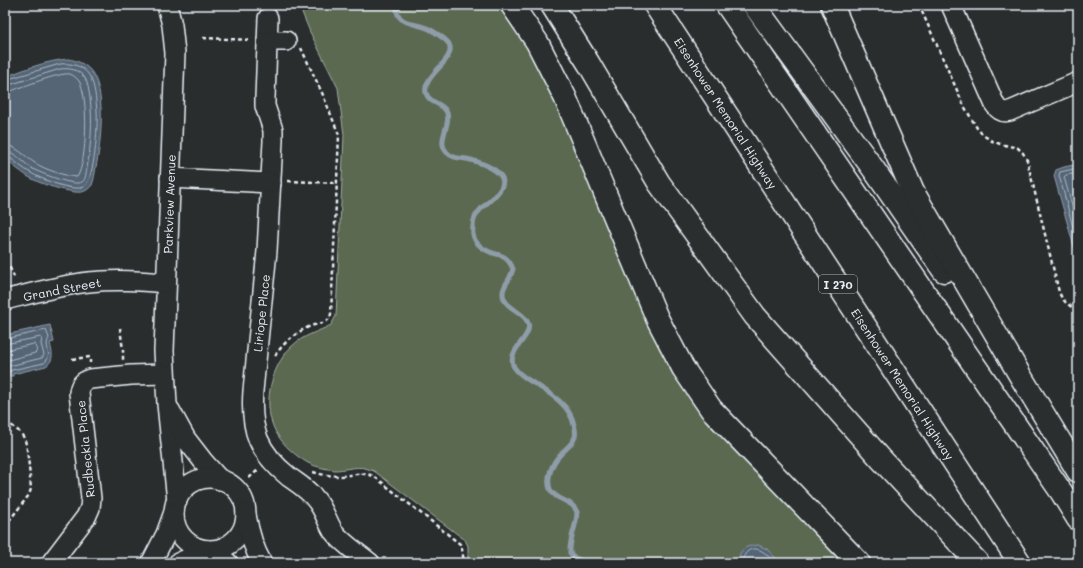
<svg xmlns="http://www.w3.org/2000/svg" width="1083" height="568" viewBox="0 0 1083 568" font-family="Mali,sans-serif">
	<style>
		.green { fill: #5c6951; stroke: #a2ada4 }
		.water { fill: #546576; stroke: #8f9daa }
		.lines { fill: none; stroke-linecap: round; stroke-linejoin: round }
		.shore { stroke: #adb9c4; stroke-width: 1 }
		.stream { stroke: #8f9daa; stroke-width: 5 }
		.minor-casing { stroke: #e8f1f8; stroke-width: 22 }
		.highway-casing { stroke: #e8f1f8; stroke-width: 25 }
		.path { stroke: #e8f1f8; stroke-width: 2.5; stroke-dasharray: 4 3; stroke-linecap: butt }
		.minor { stroke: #2a2d2e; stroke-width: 19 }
		.highway { stroke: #2a2d2e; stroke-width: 22 }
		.labels { text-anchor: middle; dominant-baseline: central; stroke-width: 3; stroke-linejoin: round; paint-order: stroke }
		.shield { fill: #2a2d2e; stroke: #afb6bb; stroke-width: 1 }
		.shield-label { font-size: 11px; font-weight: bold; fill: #e8f1f8 }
		.street-label { font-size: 12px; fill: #e8f1f8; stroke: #2a2d2e }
	</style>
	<rect width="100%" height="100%" fill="#2a2d2e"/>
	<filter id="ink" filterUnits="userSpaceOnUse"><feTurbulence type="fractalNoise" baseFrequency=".025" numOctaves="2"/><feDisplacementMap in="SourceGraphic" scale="8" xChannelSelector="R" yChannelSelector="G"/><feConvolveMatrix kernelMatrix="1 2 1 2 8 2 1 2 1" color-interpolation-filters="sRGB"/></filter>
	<g filter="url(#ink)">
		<path class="green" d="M299,5H503L549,79L655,332L850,563H780L775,557L739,558L738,563H468V546L465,540L374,471C371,470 368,469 365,468C355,466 345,470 335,470C326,469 316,467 308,463C296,456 284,446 277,434C261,408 270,368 291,347C303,335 318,332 331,325L336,316L344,135L338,88L310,32Z"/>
		<g class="water">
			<path d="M68,59C77,60 88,65 93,74C106,95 101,144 96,167C95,173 94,180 92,185C89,189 86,191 82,192C76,193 70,191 64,190C52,187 38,183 27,176C20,171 12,165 5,159V77C25,69 46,61 68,59Z"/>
			<polygon points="1078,164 1078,261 1054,176 1056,170 1064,167"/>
			<path d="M50,325L54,342L50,343C52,352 55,360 46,366L13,374V376H8L5,375V335Z"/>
			<path d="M758,545L767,549L780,563H738C739,549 745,546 758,545Z"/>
		</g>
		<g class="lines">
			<g class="shore">
				<path d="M5,80L60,64C71,63 82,65 89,75C95,84 96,101 97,111C98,124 95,182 83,187C73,192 41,179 31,173C23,169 16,162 9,157L5,156"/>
				<path d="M5,85H9L60,69C70,68 78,69 85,78C88,83 89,92 90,98C93,122 91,145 87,168C86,172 86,180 82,182C75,187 40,173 33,169C24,164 16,152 5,151"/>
				<path d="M5,91H11C22,87 60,72 70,74C73,75 77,78 79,81C89,95 87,164 77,177C65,176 46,170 35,163C25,157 17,146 5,145"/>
				<polyline points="1078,168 1060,172 1059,175 1078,246"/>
				<polyline points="1078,173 1066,175 1064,177 1078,227"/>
				<path d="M5,339L46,330L49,338C43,347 54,355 44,363L12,370L9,372H5"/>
				<polyline points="5,344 41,337 42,338 41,344 44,355 42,358 5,367"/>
				<polyline points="5,350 34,344 35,345 37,351 35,353 5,361"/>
				<path d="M742,563C743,559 744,554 748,551C758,544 769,556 775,563"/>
			</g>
			<path class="stream" d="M397,5C394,24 415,23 427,28C432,30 446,39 449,44C457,60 422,75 426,93C429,104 444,103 447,113C452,125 433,144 450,155C456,159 464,158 471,160C479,162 495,168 500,175C511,187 487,202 480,210C475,215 473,220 473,227C471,240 479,247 490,252C494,254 500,254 504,257C509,260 511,264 513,269C512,272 511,275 510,277C508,282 502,288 503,294C503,308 524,311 528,323C533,337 505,351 514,367C519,375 527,379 535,384C551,394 570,405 574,425C575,428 576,433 575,437C572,445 565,449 560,455C552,463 546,478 550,489C553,497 565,500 572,505C574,507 576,509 577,512C577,526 569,538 570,553L575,558L588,563"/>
			<defs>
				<g id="minor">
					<polyline points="167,5 172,25 175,53 164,351 167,404 177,501"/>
					<path d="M951,5L995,105C999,111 1003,113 1010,111L1078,82"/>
					<path d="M268,18L265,98V106L273,130V141L267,251L253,391C250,430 258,452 289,477C299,484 310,491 317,501C324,510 327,521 333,531C343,544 358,553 370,563"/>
					<polyline points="267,41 286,41"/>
					<polyline points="170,178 271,183"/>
					<path d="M5,300C33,293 61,285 89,282C115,279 141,281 166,283"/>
					<polyline points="170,410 186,439 203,461 220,480"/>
					<circle cx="210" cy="514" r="36"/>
					<path d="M246,515C249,532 253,548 262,563"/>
					<polyline points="208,550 228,563"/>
					<path d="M51,563L86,517L90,508L91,498L79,393C80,385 82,382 90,379L131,375L164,374"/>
					<polyline points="151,563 166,534 174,512"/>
					<polyline points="178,563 187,559 200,549"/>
				</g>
				<g id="highway">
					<polyline points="512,5 537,42 565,97 657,318 683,368 711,409 859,563"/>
					<polyline points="552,5 589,64 659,183 755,316 881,459 978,563"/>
					<polyline points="655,5 1020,563"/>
					<polyline points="727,5 1062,493 1078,519"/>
					<polyline points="754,5 872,167 944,271"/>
					<polyline points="832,5 913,192 1021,377 1078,471"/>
				</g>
			</defs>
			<use href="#minor" class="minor-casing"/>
			<use href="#highway" class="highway-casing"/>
			<g class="path">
				<path d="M919,5L964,106L977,128L983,135L992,141L1000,144L1018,148L1023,153L1027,160L1059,292C1063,302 1069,306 1078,310"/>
				<polyline points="5,6 10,5"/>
				<polyline points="203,38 251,40"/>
				<polyline points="288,181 337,183"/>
				<polyline points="5,262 10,268 15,279"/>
				<polyline points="120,328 123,350 123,360"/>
				<path d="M275,356C284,342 296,332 311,326C319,323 329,324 331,314L339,135L323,95L301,48"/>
				<polyline points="72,359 90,357 90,363"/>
				<path d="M5,422C12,425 20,431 24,438C28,445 30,480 31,489L29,495L5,526"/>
				<path d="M313,472C322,475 332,476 341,476C354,475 363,471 375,477L460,544L462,549L464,563"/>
				<polyline points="249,478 258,470"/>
			</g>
			<use href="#minor" class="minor"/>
			<use href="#highway" class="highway"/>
		</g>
	</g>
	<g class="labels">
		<rect class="shield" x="819" y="275" width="38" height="18" rx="3"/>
		<g class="shield-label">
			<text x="838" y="284">I 270</text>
		</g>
		<g class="street-label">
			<text transform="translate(726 113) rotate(57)">Eisenhower Memorial Highway</text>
			<text transform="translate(169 204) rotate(-88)">Parkview Avenue</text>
			<text transform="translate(62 289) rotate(-11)">Grand Street</text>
			<text transform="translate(261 313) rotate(-84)">Liriope Place</text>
			<text transform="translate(903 384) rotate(57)">Eisenhower Memorial Highway</text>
			<text transform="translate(85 449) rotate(-96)">Rudbeckia Place</text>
		</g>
	</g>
	<rect width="1083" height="568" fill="none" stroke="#2a2d2e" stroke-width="20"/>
	<rect x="10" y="10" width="1063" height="548" fill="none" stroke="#e8f1f8" stroke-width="1.5" filter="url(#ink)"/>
</svg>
